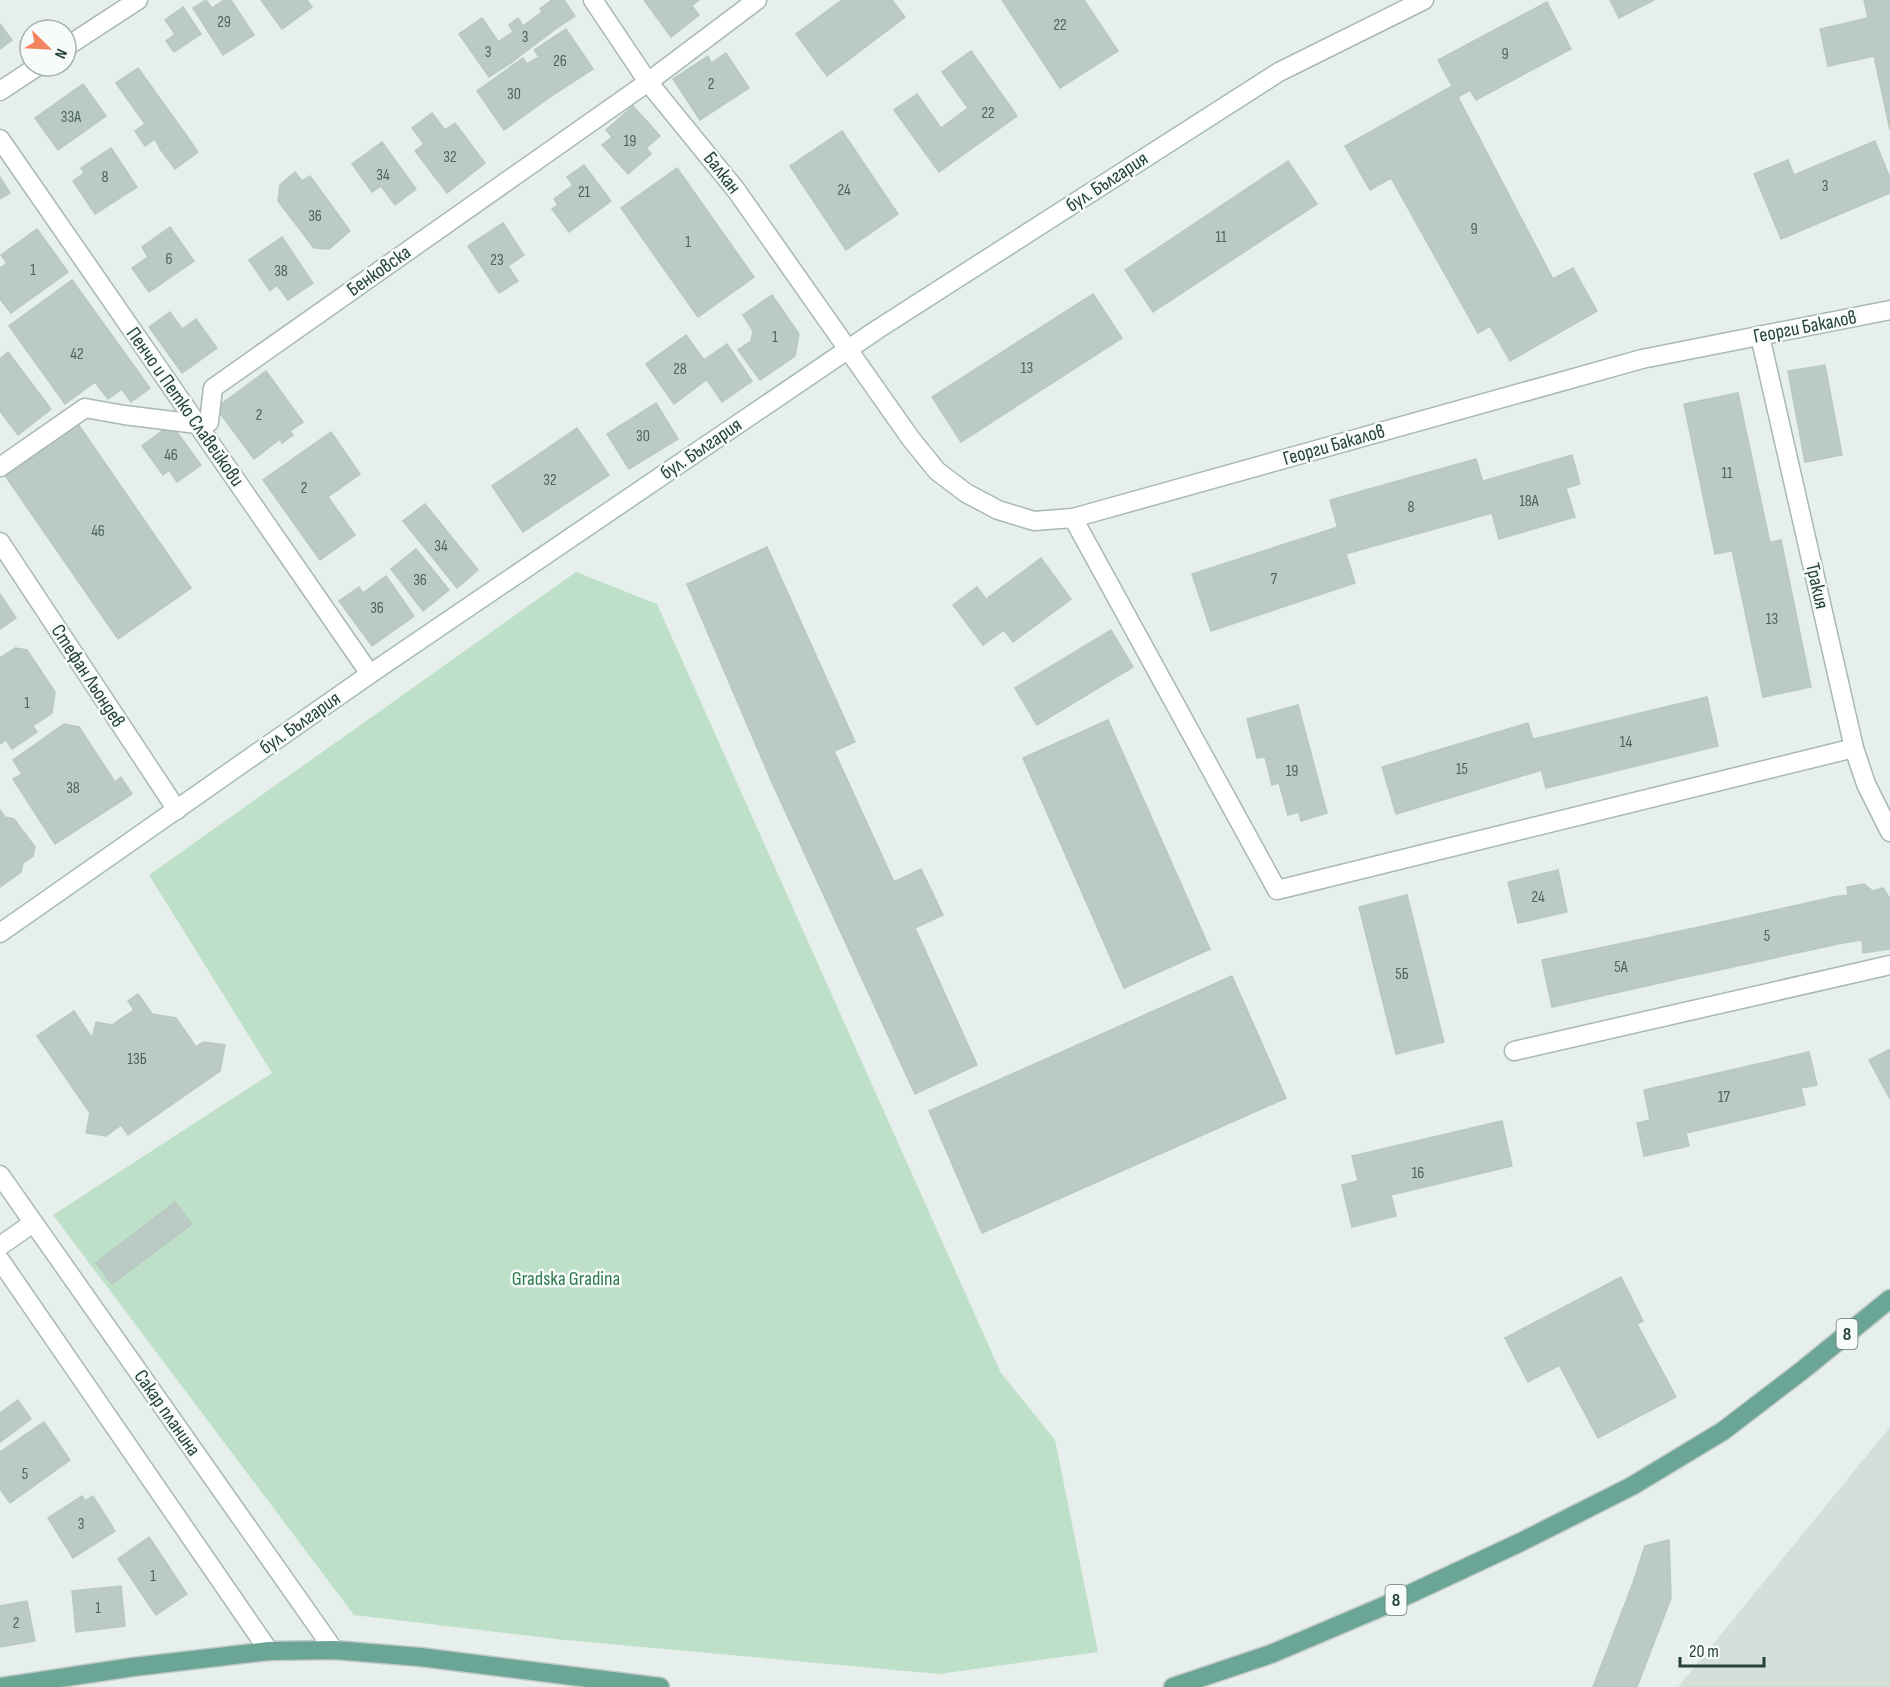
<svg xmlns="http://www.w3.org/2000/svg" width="1890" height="1687" viewBox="0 0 1890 1687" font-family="'Sofia Sans Condensed',sans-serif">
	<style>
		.built { fill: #d4dfda }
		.green { fill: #bfe0c8 }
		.building { fill: #bbcac4; stroke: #b8c9c2; stroke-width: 1.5 }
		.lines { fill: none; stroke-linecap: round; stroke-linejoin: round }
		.street-casing { stroke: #a8b8b2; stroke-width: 21 }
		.secondary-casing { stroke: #a4bbb3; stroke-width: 21 }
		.primary-casing { stroke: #c2cac8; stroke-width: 21 }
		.street { stroke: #fff; stroke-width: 18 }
		.secondary { stroke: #fff; stroke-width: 18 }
		.primary { stroke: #6aa596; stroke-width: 18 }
		.labels { text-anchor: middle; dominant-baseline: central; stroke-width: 5; stroke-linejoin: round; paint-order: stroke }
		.number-label { font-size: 16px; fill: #4a645c }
		.shield { fill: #f7fbf9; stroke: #637a73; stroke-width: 1.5 }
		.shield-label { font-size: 18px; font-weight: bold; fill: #24423a }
		.street-label { font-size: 20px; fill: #24423a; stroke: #f7fbf9 }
		.park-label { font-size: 20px; fill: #2d7a4b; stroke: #f7fbf9 }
	</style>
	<rect width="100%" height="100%" fill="#e6efeb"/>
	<polygon class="built" points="1890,1427 1890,1687 1678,1687"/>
	<polygon class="green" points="576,572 657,604 1001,1373 1055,1440 1098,1652 939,1674 565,1640 354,1615 53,1215 272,1073 149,875"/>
	<g class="building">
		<polygon points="206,0 212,8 224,0 231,0 254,35 223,55 193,8"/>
		<polygon points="261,0 307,0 312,7 282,29"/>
		<polygon points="552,0 564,0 575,16 554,30 540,9"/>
		<polygon points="644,0 699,0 692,6 699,15 671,37"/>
		<polygon points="842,0 892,0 905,17 827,76 796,34"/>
		<polygon points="1002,0 1084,0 1118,51 1060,88"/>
		<polygon points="1610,0 1654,0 1619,18"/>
		<polygon points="1864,0 1890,0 1890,130 1874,56 1828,66 1820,29 1868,18"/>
		<polygon points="1547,2 1571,49 1476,100 1470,90 1458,97 1438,60"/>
		<polygon points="183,7 201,34 174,52 166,41 175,34 165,20"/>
		<polygon points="542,12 554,30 512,62 498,42 513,32 509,25 518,18 523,26"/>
		<polygon points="482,18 512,62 489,77 459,34"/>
		<polygon points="0,24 12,40 0,49"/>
		<polygon points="566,29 593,69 550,97 527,64 539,57 534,50"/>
		<polygon points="971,51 1017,116 939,172 894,110 917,94 941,128 968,108 942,72"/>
		<polygon points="726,53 749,88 700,120 673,79 708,56 711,63"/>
		<polygon points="523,58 550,97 504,130 477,91"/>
		<polygon points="138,68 184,132 160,149 155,139 145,146 135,131 145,124 116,83"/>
		<polygon points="83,84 106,116 58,150 35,118"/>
		<polygon points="1452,86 1553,279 1573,268 1597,311 1510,361 1490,326 1478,333 1391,178 1370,190 1345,146"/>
		<polygon points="633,106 660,136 646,148 651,154 628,174 602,145 612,137 606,130"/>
		<polygon points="432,113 445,130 455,123 485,163 447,193 415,151 424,144 412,128"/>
		<polygon points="842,131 898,214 846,250 790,166"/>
		<polygon points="184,132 198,152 175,169 160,149"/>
		<polygon points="1875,141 1890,178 1890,193 1781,239 1754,174 1788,160 1794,175"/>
		<polygon points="382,142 416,189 395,205 381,186 372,192 352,164"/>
		<polygon points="111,148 137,187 95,214 73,181 84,173 81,168"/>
		<polygon points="1288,161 1317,204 1153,312 1125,270"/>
		<polygon points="584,165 611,201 569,232 552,209 558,205 554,199 573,185 567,177"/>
		<polygon points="677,168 754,277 698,317 621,208"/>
		<polygon points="295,172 302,181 310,176 350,231 329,249 314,248 278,201 280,185"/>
		<polygon points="0,177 10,193 0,199"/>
		<polygon points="503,223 524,255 508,266 518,281 499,293 468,246"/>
		<polygon points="170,227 194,261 149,292 132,268 148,257 142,247"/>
		<polygon points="37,229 68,272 11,313 0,299 0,288 2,286 0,284 0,268 7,263 1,255"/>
		<polygon points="282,237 313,283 288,300 277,285 270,291 249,260"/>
		<polygon points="72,280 150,388 131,402 122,389 108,399 95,382 65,404 9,326"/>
		<polygon points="1093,294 1122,338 961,442 932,397"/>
		<polygon points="772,295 799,334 795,356 760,380 738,350 751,341 753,331 743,315"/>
		<polygon points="170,312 182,329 196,319 217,348 182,373 149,327"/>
		<polygon points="686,335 714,374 674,404 646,364"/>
		<polygon points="727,344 752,381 722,402 707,380 714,374 704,360"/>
		<polygon points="8,352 51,409 18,435 0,411 0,359"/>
		<polygon points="1825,365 1842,455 1805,462 1788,371"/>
		<polygon points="266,371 303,422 290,431 293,435 282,443 280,439 254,459 216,408"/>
		<polygon points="1738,393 1770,543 1715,554 1684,404"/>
		<polygon points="656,403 678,439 629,469 607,434"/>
		<polygon points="78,424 191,588 118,639 4,474"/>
		<polygon points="171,424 201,465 177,482 169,470 163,475 142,446"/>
		<polygon points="577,428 609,475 523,532 492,486"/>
		<polygon points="331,432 360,474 328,497 355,535 320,560 263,480"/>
		<polygon points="1572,455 1580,484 1566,488 1575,517 1499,539 1483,481"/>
		<polygon points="1476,459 1492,513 1345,554 1330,500"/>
		<polygon points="425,504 478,570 457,588 403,521"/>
		<polygon points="1338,527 1355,583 1211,631 1192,574"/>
		<polygon points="1781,540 1811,687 1763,697 1732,550"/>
		<polygon points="767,547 855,742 771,780 687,584"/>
		<polygon points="416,549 449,590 423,611 391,569"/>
		<polygon points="1041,558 1071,599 1013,642 1004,630 983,645 953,605 977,587 986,599"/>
		<polygon points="386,576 414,616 372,646 339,601 359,587 363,593"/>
		<polygon points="0,594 16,618 0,629"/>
		<polygon points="1111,630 1133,667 1037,725 1015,688"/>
		<polygon points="15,648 27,650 55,692 52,713 33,726 37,732 12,749 6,740 0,744 0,658"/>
		<polygon points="1707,697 1718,746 1546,788 1533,739"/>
		<polygon points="1298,705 1327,813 1301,821 1299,812 1288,815 1279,783 1272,785 1265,757 1257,758 1247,719"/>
		<polygon points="1108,720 1210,949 1124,988 1023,758"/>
		<polygon points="1528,723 1542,770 1396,814 1382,767"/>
		<polygon points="64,724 79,727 115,782 121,777 132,794 55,844 13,779 22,774 13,760"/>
		<polygon points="834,751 894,882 921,869 943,915 915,928 977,1065 915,1094 771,780"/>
		<polygon points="0,810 5,817 14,819 35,847 33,856 23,863 21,872 0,887"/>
		<polygon points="1558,870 1567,912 1518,923 1508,882"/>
		<polygon points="1864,884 1873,891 1883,888 1890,899 1890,949 1863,953 1862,940 1843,943 1834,897 1848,895 1847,887"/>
		<polygon points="1407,895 1444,1042 1396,1054 1359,907"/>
		<polygon points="1834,897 1843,943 1700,974 1690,929"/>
		<polygon points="1690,929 1700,974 1552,1007 1542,960"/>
		<polygon points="1232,976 1286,1098 982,1233 929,1111"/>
		<polygon points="138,994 152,1014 176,1018 196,1047 203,1042 225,1045 220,1071 128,1135 121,1125 106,1136 86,1133 90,1113 37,1036 74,1011 92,1038 96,1022 112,1025 134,1010 128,1001"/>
		<polygon points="1890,1049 1890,1099 1869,1060"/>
		<polygon points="1809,1052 1817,1085 1801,1088 1805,1105 1686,1133 1689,1146 1644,1156 1637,1123 1650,1120 1644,1090"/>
		<polygon points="1502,1121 1512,1166 1391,1195 1396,1216 1352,1227 1342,1185 1358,1181 1352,1156"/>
		<polygon points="175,1202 192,1224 112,1284 96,1263"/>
		<polygon points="1621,1277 1643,1321 1528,1382 1505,1338"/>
		<polygon points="1631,1313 1676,1397 1598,1438 1554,1355"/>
		<polygon points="18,1400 31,1419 0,1442 0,1413"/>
		<polygon points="44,1422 70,1460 10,1503 0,1489 0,1452"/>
		<polygon points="82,1496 85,1501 93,1496 115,1531 73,1558 48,1518"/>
		<polygon points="149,1537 187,1594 156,1615 118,1559"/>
		<polygon points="1669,1540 1671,1598 1637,1687 1593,1687 1633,1583 1645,1546"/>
		<polygon points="121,1586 125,1626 76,1632 72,1591"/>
		<polygon points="27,1601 35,1641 0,1647 0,1606"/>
	</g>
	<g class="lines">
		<defs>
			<g id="street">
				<polyline points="593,0 648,82 736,190 911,439 937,471 966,493 998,510 1034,521 1073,518 1642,359 1890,310"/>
				<polyline points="66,47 138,0"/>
				<polyline points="0,91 38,66"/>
				<polyline points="0,139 370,674"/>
				<polyline points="1760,336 1854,748 1866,784 1890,832"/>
				<polyline points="0,467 85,408 124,415 197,424 209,422 213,388 648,82 757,0"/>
				<polyline points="1073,518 1277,890 1854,748"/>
				<polyline points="0,542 177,810"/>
				<polyline points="1514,1051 1890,965"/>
				<polyline points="0,1175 334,1650"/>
				<polyline points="0,1246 33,1223"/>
				<polyline points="0,1260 269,1651"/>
			</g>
			<polyline id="secondary" points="0,933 370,674 878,329 1279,72 1424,0"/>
			<g id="primary">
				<polyline points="0,1687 133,1667 269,1651 334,1650 420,1657 660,1687"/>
				<polyline points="1173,1687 1271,1654 1384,1606 1521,1542 1632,1486 1723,1431 1804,1369 1890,1299"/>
			</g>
		</defs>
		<use href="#street" class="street-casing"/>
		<use href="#secondary" class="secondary-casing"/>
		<use href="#primary" class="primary-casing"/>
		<use href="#street" class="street"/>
		<use href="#secondary" class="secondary"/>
		<use href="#primary" class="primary"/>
	</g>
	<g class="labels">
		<g class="number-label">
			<text x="224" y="22">29</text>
			<text x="1060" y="25">22</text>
			<text x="525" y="37">3</text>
			<text x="488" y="52">3</text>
			<text x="1505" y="54">9</text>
			<text x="560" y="61">26</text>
			<text x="711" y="84">2</text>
			<text x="514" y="94">30</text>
			<text x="988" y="113">22</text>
			<text x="71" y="117">33А</text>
			<text x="630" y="141">19</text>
			<text x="450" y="157">32</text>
			<text x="383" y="175">34</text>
			<text x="105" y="177">8</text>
			<text x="1825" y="186">3</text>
			<text x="844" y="190">24</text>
			<text x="584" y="192">21</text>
			<text x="315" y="216">36</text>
			<text x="1474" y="229">9</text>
			<text x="1221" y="237">11</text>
			<text x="688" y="242">1</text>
			<text x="169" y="259">6</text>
			<text x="497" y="260">23</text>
			<text x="33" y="270">1</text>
			<text x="281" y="271">38</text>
			<text x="775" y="337">1</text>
			<text x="77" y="354">42</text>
			<text x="1027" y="368">13</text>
			<text x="680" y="369">28</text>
			<text x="259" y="415">2</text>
			<text x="643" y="436">30</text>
			<text x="171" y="455">46</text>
			<text x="1727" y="473">11</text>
			<text x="550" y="480">32</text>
			<text x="304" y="488">2</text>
			<text x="1529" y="501">18А</text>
			<text x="1411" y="507">8</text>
			<text x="98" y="531">46</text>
			<text x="441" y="546">34</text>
			<text x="1274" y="579">7</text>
			<text x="420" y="580">36</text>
			<text x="377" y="608">36</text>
			<text x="1772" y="619">13</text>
			<text x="27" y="703">1</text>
			<text x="1626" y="742">14</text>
			<text x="1462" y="769">15</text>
			<text x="1292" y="771">19</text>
			<text x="73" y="788">38</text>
			<text x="1538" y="897">24</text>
			<text x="1767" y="936">5</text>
			<text x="1621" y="967">5А</text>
			<text x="1402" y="974">5Б</text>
			<text x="137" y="1059">13Б</text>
			<text x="1724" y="1097">17</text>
			<text x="1418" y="1173">16</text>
			<text x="25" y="1474">5</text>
			<text x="81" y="1524">3</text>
			<text x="153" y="1576">1</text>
			<text x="98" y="1608">1</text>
			<text x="16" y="1623">2</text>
		</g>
		<g class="shield">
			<rect x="1836.5" y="1319" width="21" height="30" rx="4.5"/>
			<rect x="1385.5" y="1585" width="21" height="30" rx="4.5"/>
		</g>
		<g class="shield-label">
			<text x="1847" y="1334">8</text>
			<text x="1396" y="1600">8</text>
		</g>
		<g class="street-label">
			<text transform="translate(722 173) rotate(52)">Балкан</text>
			<text transform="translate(1107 182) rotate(-33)">бул. България</text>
			<text transform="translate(379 271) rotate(-35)">Бенковска</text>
			<text transform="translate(1805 327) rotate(-11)">Георги Бакалов</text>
			<text transform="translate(185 407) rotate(55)">Пенчо и Петко Славейкови</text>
			<text transform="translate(1334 445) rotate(-16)">Георги Бакалов</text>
			<text transform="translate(701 449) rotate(-34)">бул. България</text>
			<text transform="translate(1817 586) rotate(77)">Тракия</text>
			<text transform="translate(88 676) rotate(57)">Стефан Льондев</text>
			<text transform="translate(300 723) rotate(-35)">бул. България</text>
			<text transform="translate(167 1413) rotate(55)">Сакар планина</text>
		</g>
		<g class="park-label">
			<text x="566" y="1279">Gradska Gradina</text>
		</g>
	</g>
	<g transform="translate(48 48) rotate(114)"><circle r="28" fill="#f7fbf9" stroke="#a3b1ad" stroke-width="1.5"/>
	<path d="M0-4.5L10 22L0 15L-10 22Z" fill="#f4845f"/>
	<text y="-9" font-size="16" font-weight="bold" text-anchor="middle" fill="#24423a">N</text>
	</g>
	<path d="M1680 1657v9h84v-9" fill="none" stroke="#24423a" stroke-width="3"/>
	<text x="1689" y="1657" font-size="18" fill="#24423a" stroke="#f7fbf9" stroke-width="4.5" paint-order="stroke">20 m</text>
</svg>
